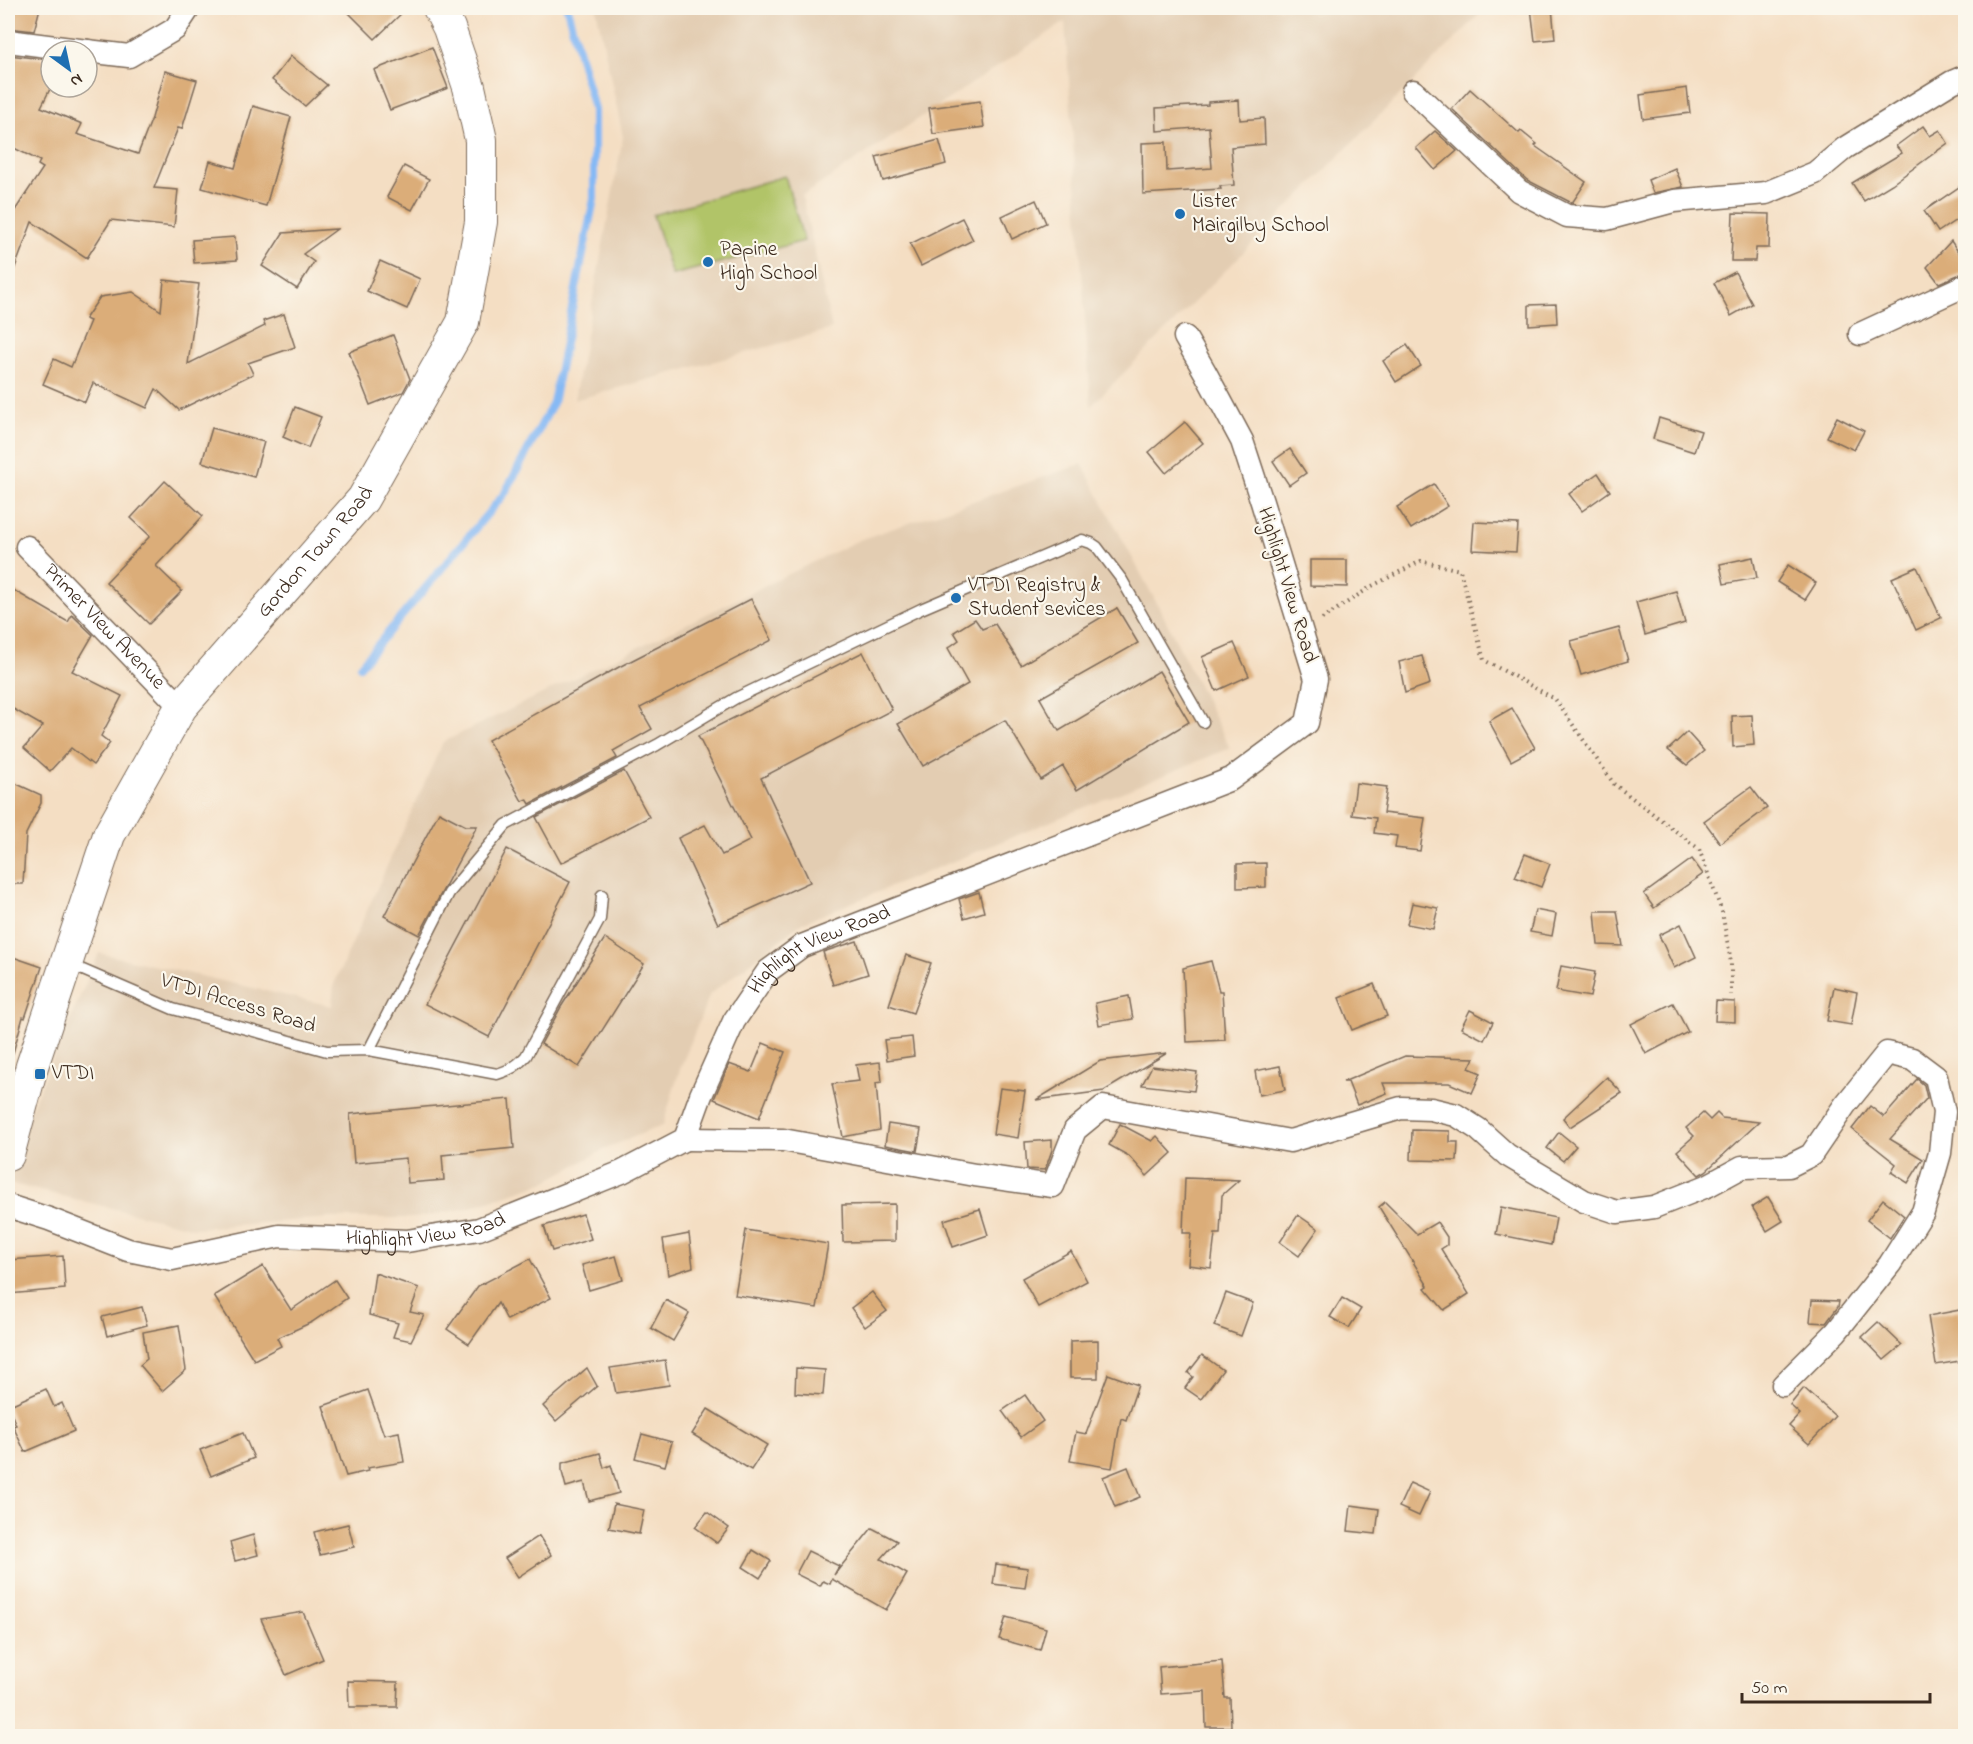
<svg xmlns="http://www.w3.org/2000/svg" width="1973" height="1744" viewBox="0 0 1973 1744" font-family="'Indie Flower',sans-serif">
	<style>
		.built { fill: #e3cdb2 }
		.green { fill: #b1c467; stroke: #767742; stroke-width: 1.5 }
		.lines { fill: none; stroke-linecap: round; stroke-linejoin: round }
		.stream { stroke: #86b9f4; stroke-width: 8 }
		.building { fill: #dbad79 }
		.service-casing { stroke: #7c6958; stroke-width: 13 }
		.minor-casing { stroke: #7c6958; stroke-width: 25 }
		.secondary-casing { stroke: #7c6958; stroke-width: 34 }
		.path { stroke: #7c6958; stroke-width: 4; stroke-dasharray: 1.5 4.5; stroke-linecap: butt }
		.service { stroke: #fff; stroke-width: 10 }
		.minor { stroke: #fff; stroke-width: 22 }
		.secondary { stroke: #fff; stroke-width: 32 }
		.poi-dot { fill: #1f6fb2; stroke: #fbf7ec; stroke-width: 2 }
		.labels { text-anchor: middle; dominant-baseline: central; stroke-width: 4.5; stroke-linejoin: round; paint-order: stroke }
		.poi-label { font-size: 21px; fill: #3b2a1e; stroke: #fbf7ec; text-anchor: start }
		.street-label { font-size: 21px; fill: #3b2a1e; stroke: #fbf7ec }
	</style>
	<rect width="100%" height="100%" fill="#fbf7ec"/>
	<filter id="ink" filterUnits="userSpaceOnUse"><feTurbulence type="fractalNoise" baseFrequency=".0167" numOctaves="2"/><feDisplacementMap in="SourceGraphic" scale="12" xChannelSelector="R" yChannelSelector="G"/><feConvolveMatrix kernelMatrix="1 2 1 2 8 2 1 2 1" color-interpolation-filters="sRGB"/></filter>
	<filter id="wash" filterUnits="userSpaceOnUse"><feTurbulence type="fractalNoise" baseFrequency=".008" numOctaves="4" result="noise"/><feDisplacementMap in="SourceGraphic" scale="24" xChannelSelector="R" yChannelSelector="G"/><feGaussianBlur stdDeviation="1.35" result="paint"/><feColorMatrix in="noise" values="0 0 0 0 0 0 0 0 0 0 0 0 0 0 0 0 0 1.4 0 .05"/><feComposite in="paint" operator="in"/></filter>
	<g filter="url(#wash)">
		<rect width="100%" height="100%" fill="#f4dec3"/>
		<g class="built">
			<polygon points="596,8 1486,8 1091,406 1065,22 802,196 832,329 574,400 623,137"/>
			<polygon points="1082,464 1163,615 1230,748 802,923 710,994 680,1069 663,1125 607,1148 543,1183 468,1208 414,1218 330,1218 194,1228 8,1183 8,1161 99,953 332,1006 334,984 443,742 859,540"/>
		</g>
		<polygon class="green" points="785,176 804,241 672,275 653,215"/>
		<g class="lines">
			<polyline class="stream" points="360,666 505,493 553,403 594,199 594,109 567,8"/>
		</g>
		<g id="blocks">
			<g class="building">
				<polygon points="8,8 40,8 34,31 8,28"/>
				<polygon points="344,8 407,8 375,39"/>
				<polygon points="1531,8 1552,8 1555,39 1535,41"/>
				<polygon points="432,47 448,88 390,110 374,70"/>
				<polygon points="8,55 51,60 51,87 41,107 82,124 77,134 138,154 152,118 165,71 197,80 182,129 178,128 154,188 178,190 174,227 111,220 87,258 32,222 10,281 8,281 8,221 43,168 38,165 40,161 8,145"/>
				<polygon points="291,56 327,85 305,106 272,80"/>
				<polygon points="1687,88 1690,113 1643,119 1640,95"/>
				<polygon points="1470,89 1519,133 1521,131 1537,144 1535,146 1586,182 1572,203 1527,180 1452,109"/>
				<polygon points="1239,100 1240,120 1264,118 1265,144 1231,147 1234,185 1220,186 1221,189 1143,194 1142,143 1166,142 1167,171 1212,168 1209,127 1157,131 1156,108 1208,105 1208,102"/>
				<polygon points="980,101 984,127 933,134 929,108"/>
				<polygon points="253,106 291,117 266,206 202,188 210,161 235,168"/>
				<polygon points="1923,126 1930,136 1940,130 1948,143 1892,184 1864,201 1852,183 1902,153 1896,146"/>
				<polygon points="1435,131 1457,151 1435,170 1416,148"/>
				<polygon points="939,140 946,164 883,181 876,157"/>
				<polygon points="404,166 429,179 412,210 387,197"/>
				<polygon points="1675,168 1683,187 1653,193 1648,180"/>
				<polygon points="1965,183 1965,214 1938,232 1924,211"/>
				<polygon points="1036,200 1046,223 1012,239 1002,216"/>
				<polygon points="1733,213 1770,214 1769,248 1756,248 1755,261 1731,261"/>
				<polygon points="962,218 973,240 921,266 910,244"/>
				<polygon points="337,229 303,254 314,262 297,289 262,266 283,233"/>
				<polygon points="235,237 237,260 194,263 192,240"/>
				<polygon points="1951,241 1965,262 1965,272 1939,283 1927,267"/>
				<polygon points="380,261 420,279 407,309 367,291"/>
				<polygon points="1735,272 1752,304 1731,316 1714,283"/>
				<polygon points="164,280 199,284 188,364 265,326 263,321 284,314 295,347 248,363 253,374 179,410 156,389 147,408 93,383 85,402 43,384 54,359 71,367 90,321 85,319 100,297 133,292 161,311"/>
				<polygon points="1556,304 1557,323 1529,325 1529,305"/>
				<polygon points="393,335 410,379 403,392 370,405 349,352"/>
				<polygon points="1407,345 1421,366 1396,382 1383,361"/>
				<polygon points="295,407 321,417 308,448 283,437"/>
				<polygon points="1837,417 1864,431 1854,450 1827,437"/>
				<polygon points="1659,418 1701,431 1694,452 1653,439"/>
				<polygon points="1185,422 1203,443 1166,473 1149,452"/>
				<polygon points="212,428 264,442 254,477 202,462"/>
				<polygon points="1290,449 1306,473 1289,485 1273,461"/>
				<polygon points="1598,473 1610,491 1582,511 1569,494"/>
				<polygon points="165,481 203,516 156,566 182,591 149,624 106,582 150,536 131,518"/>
				<polygon points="1434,484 1448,506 1411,529 1397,507"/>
				<polygon points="1474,522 1518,524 1516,552 1472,550"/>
				<polygon points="1753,557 1757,578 1724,584 1720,564"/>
				<polygon points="1310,560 1347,560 1347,587 1310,586"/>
				<polygon points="1788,565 1816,583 1805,600 1777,582"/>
				<polygon points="1917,567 1941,618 1916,630 1892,578"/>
				<polygon points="8,587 68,622 72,615 93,635 72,671 122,696 101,736 110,743 93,765 71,748 50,771 24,748 43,726 8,706"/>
				<polygon points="1676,591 1685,623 1645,635 1636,602"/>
				<polygon points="751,599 772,640 640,708 652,729 613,751 617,758 530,804 527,799 522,801 488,740 619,667"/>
				<polygon points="1117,608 1138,643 1040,698 1059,731 1159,671 1189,722 1077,790 1063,766 1041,780 1005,720 923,766 898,724 968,684 948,648 959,640 954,632 975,619 982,629 995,624 1021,665"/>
				<polygon points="1619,628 1628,661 1581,675 1571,641"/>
				<polygon points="1234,643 1249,676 1216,691 1202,657"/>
				<polygon points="863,652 892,710 761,778 810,882 718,924 678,838 705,825 722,855 751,840 698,736"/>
				<polygon points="1422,656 1430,684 1405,693 1399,662"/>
				<polygon points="1512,708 1535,748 1511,761 1489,721"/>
				<polygon points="1752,715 1754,745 1733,747 1732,716"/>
				<polygon points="1687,732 1704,751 1687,765 1668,750"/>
				<polygon points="624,771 649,817 561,863 536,817"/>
				<polygon points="8,780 41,795 41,803 26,834 23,884 8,884"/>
				<polygon points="1356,783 1387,787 1383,813 1425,818 1420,851 1395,848 1397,836 1374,833 1376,818 1352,815"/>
				<polygon points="1751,787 1767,808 1720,843 1704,821"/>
				<polygon points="439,812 466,826 477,826 419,935 384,916"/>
				<polygon points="507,849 570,882 489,1037 425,1004"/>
				<polygon points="1525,854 1550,864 1541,887 1515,877"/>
				<polygon points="1692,859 1703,874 1654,908 1644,894"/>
				<polygon points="1266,863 1266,887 1237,888 1237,864"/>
				<polygon points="979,892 984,912 964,918 959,899"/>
				<polygon points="1412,903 1438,908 1433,929 1407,924"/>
				<polygon points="1535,910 1556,914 1552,936 1530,932"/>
				<polygon points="1595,911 1617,911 1623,946 1598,945"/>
				<polygon points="1681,924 1696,957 1674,968 1659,935"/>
				<polygon points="605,938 644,964 579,1067 541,1044 561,1007"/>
				<polygon points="857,941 868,974 833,985 823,952"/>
				<polygon points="906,955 931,963 913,1013 889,1005"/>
				<polygon points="13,957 42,967 25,1018 23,1017 13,1053 8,1052 8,974"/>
				<polygon points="1211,961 1219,991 1222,991 1225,1040 1187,1042 1183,968"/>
				<polygon points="1561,966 1595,972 1590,997 1556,991"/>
				<polygon points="1374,984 1387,1016 1352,1030 1339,998"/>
				<polygon points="1834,987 1857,992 1851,1025 1827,1021"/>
				<polygon points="1129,996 1133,1019 1099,1025 1095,1003"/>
				<polygon points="1716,1001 1735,1002 1735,1022 1715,1021"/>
				<polygon points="1673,1003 1688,1032 1646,1054 1631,1024"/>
				<polygon points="1470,1010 1493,1022 1484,1040 1461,1028"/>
				<polygon points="912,1037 914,1056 887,1060 884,1040"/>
				<polygon points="763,1043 785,1052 759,1118 714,1099 729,1064 751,1072"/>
				<polygon points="1167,1053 1104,1091 1036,1100 1100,1061"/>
				<polygon points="1405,1056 1474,1058 1469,1068 1481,1073 1472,1093 1449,1083 1383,1083 1387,1093 1357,1105 1348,1082 1343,1082"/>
				<polygon points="880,1062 882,1082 876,1083 880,1130 843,1137 832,1084 859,1081 856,1065"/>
				<polygon points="1152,1066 1197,1072 1194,1091 1142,1085"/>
				<polygon points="1280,1066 1285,1090 1259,1095 1255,1071"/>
				<polygon points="1607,1077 1622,1093 1570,1127 1563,1118"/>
				<polygon points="1917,1079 1924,1085 1927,1098 1890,1139 1923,1159 1908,1183 1891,1172 1896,1164 1852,1129 1870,1106 1884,1117"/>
				<polygon points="1000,1088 1025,1091 1018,1138 993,1134"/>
				<polygon points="510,1099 514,1148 442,1155 444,1180 408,1183 406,1158 354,1163 350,1114"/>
				<polygon points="1703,1113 1710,1120 1717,1113 1722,1118 1759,1122 1706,1171 1699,1175 1677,1151 1694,1136 1686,1128"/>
				<polygon points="888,1124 921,1129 917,1151 885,1145"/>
				<polygon points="1120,1124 1152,1141 1157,1136 1172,1153 1147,1176 1129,1156 1109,1145"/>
				<polygon points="1412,1130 1450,1131 1450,1142 1458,1142 1457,1161 1411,1160"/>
				<polygon points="1559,1132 1576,1146 1563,1161 1547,1148"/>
				<polygon points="1052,1140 1052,1150 1045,1170 1027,1169 1025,1142"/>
				<polygon points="1185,1178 1239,1180 1222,1195 1220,1234 1215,1234 1211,1268 1188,1265 1191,1233 1183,1233"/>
				<polygon points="1768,1197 1783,1221 1767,1231 1752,1207"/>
				<polygon points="1883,1199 1904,1216 1890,1238 1867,1220"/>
				<polygon points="1385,1202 1417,1234 1437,1222 1447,1237 1447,1245 1441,1249 1469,1294 1444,1310 1425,1288 1428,1286 1379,1207"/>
				<polygon points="895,1204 895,1241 843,1242 842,1205"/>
				<polygon points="1501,1207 1556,1218 1551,1245 1496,1234"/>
				<polygon points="980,1209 988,1235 953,1247 944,1220"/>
				<polygon points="583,1214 591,1239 552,1251 544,1226"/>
				<polygon points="1298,1215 1318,1229 1299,1256 1280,1242"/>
				<polygon points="746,1230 828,1244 817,1308 735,1295"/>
				<polygon points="689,1234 693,1267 668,1275 663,1239"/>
				<polygon points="1071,1251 1087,1281 1038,1307 1022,1278"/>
				<polygon points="63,1256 65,1289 8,1294 8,1260"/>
				<polygon points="616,1256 623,1280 589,1290 582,1265"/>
				<polygon points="530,1259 551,1298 507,1320 498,1303 469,1344 447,1329 478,1286"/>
				<polygon points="263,1266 291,1310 335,1280 347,1298 312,1322 277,1338 281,1346 254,1360 214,1296"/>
				<polygon points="375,1273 419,1288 410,1312 424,1315 411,1341 393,1337 398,1323 369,1315"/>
				<polygon points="872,1292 887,1311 865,1327 851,1308"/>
				<polygon points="1226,1293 1253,1303 1241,1336 1214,1326"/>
				<polygon points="1342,1298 1361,1309 1349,1328 1330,1317"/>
				<polygon points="666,1300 689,1313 673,1341 651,1328"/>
				<polygon points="1812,1300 1839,1301 1838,1307 1826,1323 1810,1322"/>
				<polygon points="142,1307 147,1325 107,1336 102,1317"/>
				<polygon points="1960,1310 1965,1346 1965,1360 1936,1365 1928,1316"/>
				<polygon points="1878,1322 1902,1345 1884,1360 1862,1337"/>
				<polygon points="179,1325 186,1370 162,1391 140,1365 147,1359 143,1332"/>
				<polygon points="1098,1340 1098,1378 1070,1378 1070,1341"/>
				<polygon points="1202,1355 1223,1370 1201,1399 1185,1388 1193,1377 1188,1373"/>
				<polygon points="665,1360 669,1385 616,1393 610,1368"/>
				<polygon points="587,1368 597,1386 556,1421 543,1406"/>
				<polygon points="796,1368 825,1370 823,1395 795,1393"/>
				<polygon points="1108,1374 1138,1385 1126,1420 1121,1418 1112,1468 1070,1461 1076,1432 1086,1434"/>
				<polygon points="1804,1388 1835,1416 1809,1444 1789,1426 1800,1414 1790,1405"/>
				<polygon points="46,1389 54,1407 62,1403 74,1431 25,1452 13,1426 16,1425 8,1406"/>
				<polygon points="368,1390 384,1435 399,1432 404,1462 367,1468 368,1471 346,1476 323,1406"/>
				<polygon points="1025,1395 1043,1421 1021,1437 1002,1411"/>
				<polygon points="708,1409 767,1445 751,1470 692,1434"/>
				<polygon points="243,1433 254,1458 211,1476 200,1450"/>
				<polygon points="642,1434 672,1442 665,1466 635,1458"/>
				<polygon points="600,1453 604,1468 611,1465 619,1493 589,1501 584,1482 566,1487 562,1472 562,1463"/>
				<polygon points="1128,1467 1140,1497 1115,1507 1103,1477"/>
				<polygon points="1410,1483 1430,1492 1419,1516 1399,1507"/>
				<polygon points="614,1504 644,1510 639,1534 609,1528"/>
				<polygon points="1351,1505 1379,1509 1376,1534 1348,1531"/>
				<polygon points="707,1512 729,1528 717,1543 695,1527"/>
				<polygon points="348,1524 354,1547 320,1555 314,1532"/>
				<polygon points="872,1528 897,1541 881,1559 907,1574 886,1610 832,1579 830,1584 823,1581 820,1586 796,1574 808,1551 839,1566 834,1575"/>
				<polygon points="253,1535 258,1555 235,1561 230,1542"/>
				<polygon points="539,1536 551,1555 518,1577 505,1558"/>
				<polygon points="753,1550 771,1561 760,1578 743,1567"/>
				<polygon points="996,1564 1028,1568 1025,1588 993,1584"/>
				<polygon points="303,1612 323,1659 286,1675 261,1619"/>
				<polygon points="1006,1617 1046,1628 1040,1650 999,1639"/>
				<polygon points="1222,1661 1225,1698 1230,1698 1231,1727 1206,1727 1205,1691 1161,1694 1159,1667"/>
				<polygon points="348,1681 398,1682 397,1707 349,1707"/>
			</g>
		</g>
	</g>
	<g filter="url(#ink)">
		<use href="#blocks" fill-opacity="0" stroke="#7c6958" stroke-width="1.5"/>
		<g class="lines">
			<defs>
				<g id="service">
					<path d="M69,964L173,1009L327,1051L369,1050L497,1074C510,1070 517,1066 526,1056L600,919L602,895"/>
					<polyline points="369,1050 449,893 506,825 657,745 736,698 921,609 1082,540 1091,543 1097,547 1122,580 1203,722"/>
				</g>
				<g id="minor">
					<polyline points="8,41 87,51"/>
					<polyline points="87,51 129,56 175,29 189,8"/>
					<polyline points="1413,91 1519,191 1567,216 1607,219 1674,201 1766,193 1815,173 1845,148 1952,82 1966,76"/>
					<polyline points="1860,334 1966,285"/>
					<path id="s1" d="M27,547L181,707"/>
					<polyline points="685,1139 783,1140 975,1175 1053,1186 1075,1130 1103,1107 1290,1141 1401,1108 1431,1109 1456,1115 1478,1129 1507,1155 1584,1201 1617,1212 1654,1207 1707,1186 1742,1167 1789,1166 1811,1155 1845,1105 1887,1053 1912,1059 1936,1077 1944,1112 1940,1153 1923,1212 1890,1264 1836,1332 1783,1385"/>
					<path id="s2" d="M8,1206L49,1219L128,1250L172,1259L279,1236L407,1241L479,1229L622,1172L685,1139L701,1095L734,1021L768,971L802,946L1231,779L1307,723L1316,679L1262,502L1242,441L1205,372L1185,337"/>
				</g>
				<g id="secondary">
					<path id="s3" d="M8,1155L32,1066L109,835L181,707L363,499L463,322L481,222V140L469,87L449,28L439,8"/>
				</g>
			</defs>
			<use href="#service" class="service-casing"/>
			<use href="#minor" class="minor-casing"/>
			<use href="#secondary" class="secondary-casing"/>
			<polyline class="path" points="1322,619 1372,586 1421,561 1460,570 1484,660 1555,699 1614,784 1699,849 1722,912 1731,962 1731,995"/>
			<use href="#service" class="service"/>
			<use href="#minor" class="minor"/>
			<use href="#secondary" class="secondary"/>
		</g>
	</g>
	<g class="poi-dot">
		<circle cx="1180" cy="214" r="6"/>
		<circle cx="708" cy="262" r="6"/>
		<circle cx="956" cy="598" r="6"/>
		<rect x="34" y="1068" width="12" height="12" rx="3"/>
	</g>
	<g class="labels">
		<g class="poi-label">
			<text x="1192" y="202">Lister<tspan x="1192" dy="24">Mairgilby School</tspan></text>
			<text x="720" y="250">Papine<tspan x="720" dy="24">High School</tspan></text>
			<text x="968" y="586">VTDI Registry &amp;<tspan x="968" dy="24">Student sevices</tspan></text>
			<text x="52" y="1074">VTDI</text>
		</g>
		<g class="street-label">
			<text stroke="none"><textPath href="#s3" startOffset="688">Gordon Town Road</textPath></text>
			<text transform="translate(1287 585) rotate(73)">Highlight View Road</text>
			<text stroke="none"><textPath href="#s1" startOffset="111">Primer View Avenue</textPath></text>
			<text stroke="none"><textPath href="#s2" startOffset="952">Highlight View Road</textPath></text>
			<text transform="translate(238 1004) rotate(17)">VTDI Access Road</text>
			<text stroke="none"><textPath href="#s2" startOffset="430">Highlight View Road</textPath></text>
		</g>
	</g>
	<rect width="1973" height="1744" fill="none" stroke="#fbf7ec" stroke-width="30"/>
	<g transform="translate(69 69) rotate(147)"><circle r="28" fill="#fbf7ec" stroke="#aea59a" stroke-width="1.5"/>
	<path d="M0-4.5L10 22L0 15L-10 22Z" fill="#1f6fb2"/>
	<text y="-9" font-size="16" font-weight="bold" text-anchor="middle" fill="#3b2a1e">N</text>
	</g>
	<path d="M1742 1693v9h188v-9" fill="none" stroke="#3b2a1e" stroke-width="3"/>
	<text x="1751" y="1693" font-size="18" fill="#3b2a1e" stroke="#fbf7ec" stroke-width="4.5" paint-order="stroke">50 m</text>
</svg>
